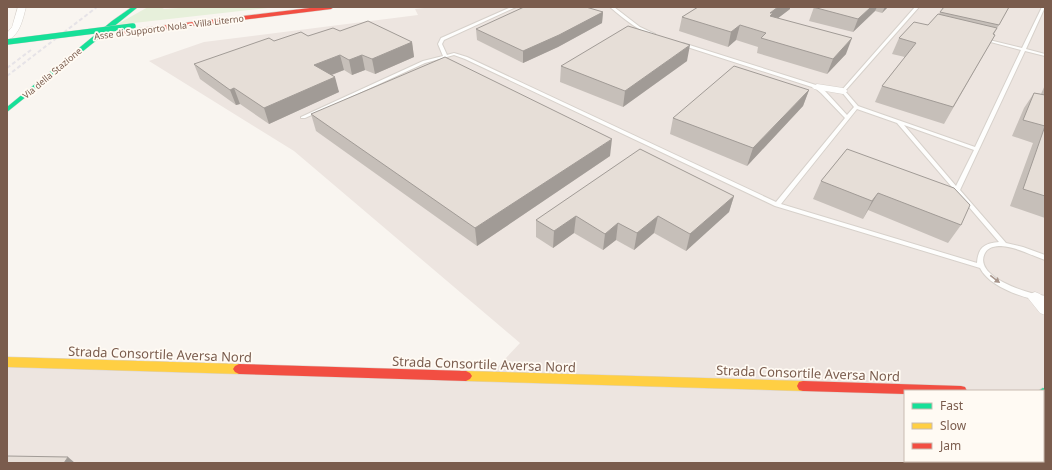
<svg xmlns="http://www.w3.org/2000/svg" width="1052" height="470" viewBox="0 0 1052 470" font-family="'Noto Sans',sans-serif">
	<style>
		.industrial { fill: #ede5e0; fill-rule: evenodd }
		.green { fill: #e7f0db }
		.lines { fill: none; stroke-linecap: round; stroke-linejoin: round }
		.lane-casing { stroke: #d7d1cb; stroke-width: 2 }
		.street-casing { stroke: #d7d1cb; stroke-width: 1 }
		.fast-casing { stroke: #d9d2cb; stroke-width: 1 }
		.slow-casing { stroke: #d9d2cb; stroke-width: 1 }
		.jam-casing { stroke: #d9d2cb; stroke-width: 1 }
		.lane { fill: #fefefd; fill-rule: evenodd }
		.street { fill: #fefefd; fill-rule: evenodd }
		.fast { fill: #16e098; fill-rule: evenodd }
		.slow { fill: #ffcf43; fill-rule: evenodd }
		.jam { fill: #f24e42; fill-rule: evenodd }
		.rail { stroke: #e6e3e7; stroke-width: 2; stroke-dasharray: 4 2.5; stroke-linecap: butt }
		.fast-bridge-casing { stroke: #dad1cc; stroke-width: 6; stroke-linecap: butt }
		.fast-bridge { stroke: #16e098; stroke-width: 5.5 }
		.wall { fill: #c6bfb9 }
		.shaded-wall { fill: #a19b96 }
		.building { fill: #e6ded7; stroke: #a19b96 }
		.oneway { fill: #a8958b }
		.labels { text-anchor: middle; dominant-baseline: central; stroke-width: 3.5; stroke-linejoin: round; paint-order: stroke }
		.far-street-label { font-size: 9px; fill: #7a5c4d; stroke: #fffaf3 }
		.near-street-label { font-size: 13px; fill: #7a5c4d; stroke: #fffaf3 }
	</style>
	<rect width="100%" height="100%" fill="#f9f5f0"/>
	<path class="industrial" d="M434,7H1045V463H7V362L488,377L520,343L294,151L149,61L204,42L418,15L415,9ZM905,391H1043V461H905Z"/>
	<polygon class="green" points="148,7 161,7 164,9 194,7 277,7 116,25"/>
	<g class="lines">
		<defs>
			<g id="lane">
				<path d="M511,7H516L444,40L442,44L447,55L454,53L467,57L776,202L845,118L821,93L815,88L681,45V43H683L819,86L825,91L847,115L854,107L841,91L915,7H919L845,91L858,106L975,147L1021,50L983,40L985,39L1022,48L1042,7H1045L1026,49L1045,54V56L1025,51L960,190L1006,243L1023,247L1045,255V260C1030,255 1017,247 1001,246C995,246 988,247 985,253C972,277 1029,294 1045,296V302C1025,298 990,288 980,268L775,206L465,59L454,55L425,63L305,118H301V117L423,61L443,56L438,44L441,38ZM857,109L897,123L999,242C984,243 978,248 977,263L781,204ZM904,125L974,150L956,186Z"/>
				<path d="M610,7H614L640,27L655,34C645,37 618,14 610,7Z"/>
				<polygon points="1043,456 1045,456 1045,463 1040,463 1039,461 1043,461"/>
			</g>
			<g id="street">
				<path d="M18,7H26C23,18 20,36 7,40V33L12,27Z"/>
				<polygon points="817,84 843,88 848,91 843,94 814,89 812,87"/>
				<polygon points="1035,292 1040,294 1045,299 1045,315 1040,313 1028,298 1030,294"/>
			</g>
			<g id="fast">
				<polygon points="132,7 138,7 7,112 7,107 112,21"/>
				<polygon points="1043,388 1045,389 1045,399 1043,398 1043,391 1038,391"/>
			</g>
			<g id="slow">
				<polygon points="7,357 239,364 243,366 245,369 243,372 239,374 7,367"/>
				<polygon points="466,371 803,381 807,382 809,386 807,390 803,391 466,381 462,379 460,376 462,373"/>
			</g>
			<g id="jam">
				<polygon points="318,7 334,7 331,9 126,34 123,32 126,30"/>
				<polygon points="239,364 466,371 470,373 472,376 470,379 466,381 239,374 235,372 233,369 235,366"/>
				<polygon points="803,381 961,386 965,387 967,391 905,391 905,394 803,391 799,390 797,386 799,382"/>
			</g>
		</defs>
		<use href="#lane" class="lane-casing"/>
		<use href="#street" class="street-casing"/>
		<use href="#fast" class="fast-casing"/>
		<use href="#slow" class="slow-casing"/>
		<use href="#jam" class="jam-casing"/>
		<use href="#lane" class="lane"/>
		<use href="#street" class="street"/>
		<use href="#fast" class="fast"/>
		<use href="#slow" class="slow"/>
		<use href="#jam" class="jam"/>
		<g class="rail">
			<polyline points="7,68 31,50"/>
			<polyline points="7,76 97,7"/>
		</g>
		<defs>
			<polyline id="fast-bridge" points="7,42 133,26"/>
		</defs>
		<use href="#fast-bridge" class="fast-bridge-casing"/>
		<use href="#fast-bridge" class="fast-bridge"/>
	</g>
	<g class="wall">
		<polygon points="698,7 790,7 790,9 778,18 846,54 827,74 757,53 758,47 736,40 728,47 679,31 682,17"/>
		<polygon points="814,7 888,7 882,13 875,11 853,32 809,21"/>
		<polygon points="1009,7 994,34 995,35 944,124 875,102 882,86 905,57 892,54 899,38 928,25 939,14 940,12"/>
		<polygon points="603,12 602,23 558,47 523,63 477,40 476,29"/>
		<polygon points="340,31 412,42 414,57 375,74 365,70 352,75 344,70 332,75 339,92 269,124 240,104 236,105 200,79 194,64 274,41"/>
		<polygon points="687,61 623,107 560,82 561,66"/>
		<polygon points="1045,85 1045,218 1010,206 1033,143 1012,136 1024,108 1034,93 1041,94"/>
		<polygon points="809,90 803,106 747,166 670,134 673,118"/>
		<polygon points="311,114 610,156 477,246 316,131"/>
		<polygon points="847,149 961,225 948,243 868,210 863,219 813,199 821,181"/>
		<polygon points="734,196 729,212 686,251 654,233 634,250 616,240 603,250 574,233 553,248 536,237 536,220"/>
	</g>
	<g class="shaded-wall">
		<polygon points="778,7 790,7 790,9 769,25 770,13"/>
		<polygon points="871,7 877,7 875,11 853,32 858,19"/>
		<polygon points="885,7 888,7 882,13"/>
		<polygon points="603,12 602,23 558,47 523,63 523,51"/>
		<polygon points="740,25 736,40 728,47 731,32"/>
		<polygon points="852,38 846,54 827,74 833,59"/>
		<polygon points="412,42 414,57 375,74 372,59"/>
		<polygon points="690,45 687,61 623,107 625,91"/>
		<polygon points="340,55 344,70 318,80 314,65"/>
		<polygon points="362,55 365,70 352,75 349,60"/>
		<polygon points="335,77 339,92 269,124 264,108"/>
		<polygon points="234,88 240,104 236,105 230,90"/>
		<polygon points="809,90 803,106 747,166 753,148"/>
		<polygon points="612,139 610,156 477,246 475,228"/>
		<polygon points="878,193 868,210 863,219 872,201"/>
		<polygon points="734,196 729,212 686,251 690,234"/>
		<polygon points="576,216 574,233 553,248 554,231"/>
		<polygon points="658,216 654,233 634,250 637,233"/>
		<polygon points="618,223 616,240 603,250 605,234"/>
		<polygon points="68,457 75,463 64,463"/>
	</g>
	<g class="building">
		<polygon points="524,7 586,7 603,12 559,35 523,51 476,29"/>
		<polygon points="698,7 778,7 770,13 773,13 770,16 852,38 833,59 761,38 766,33 740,25 731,32 682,17"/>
		<polygon points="813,7 871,7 858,19"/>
		<polygon points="944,7 1009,7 999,25 940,12"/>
		<polygon points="938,14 997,28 993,34 995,35 953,107 882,86 916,43 899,38 914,22 928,25"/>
		<polygon points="368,21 412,42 372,59 362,55 349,60 340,55 314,65 335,77 264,108 234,88 230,90 194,64 269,38 274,41 301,32 308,36 333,28 340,31"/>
		<polygon points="628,26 690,45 625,91 561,66"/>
		<polygon points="445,57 612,139 475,228 311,114"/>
		<polygon points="734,66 809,90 753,148 673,118"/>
		<polygon points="1034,93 1045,95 1045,196 1023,189 1045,126 1023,120"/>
		<polygon points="640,149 734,196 690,234 658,216 637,233 618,223 605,234 576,216 554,231 536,220"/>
		<polygon points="847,149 954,188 970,205 961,225 878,193 872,201 821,181"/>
		<polygon points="7,456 68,457 64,463 7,463"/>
	</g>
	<defs><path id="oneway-solid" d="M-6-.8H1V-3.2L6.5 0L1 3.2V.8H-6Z"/></defs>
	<use class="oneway" href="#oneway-solid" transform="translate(995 279) rotate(38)"/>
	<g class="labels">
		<g class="far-street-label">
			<text transform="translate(169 27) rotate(-7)">Asse di Supporto Nola - Villa Literno</text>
			<text transform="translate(52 73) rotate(-40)">Via della Stazione</text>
		</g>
		<g class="near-street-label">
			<text transform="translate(160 354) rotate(2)">Strada Consortile Aversa Nord</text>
			<text transform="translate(484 364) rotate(2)">Strada Consortile Aversa Nord</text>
			<text transform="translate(808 373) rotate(2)">Strada Consortile Aversa Nord</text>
		</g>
	</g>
	<rect width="1052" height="470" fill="none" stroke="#7a5c4d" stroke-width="16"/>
	<rect x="904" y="390" width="140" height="72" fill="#fffaf3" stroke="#cabbb1"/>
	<rect x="912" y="403" width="20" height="6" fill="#16e098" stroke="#cabbb1"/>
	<text x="940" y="410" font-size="12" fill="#7a5c4d">Fast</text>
	<rect x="912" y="423" width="20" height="6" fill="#ffcf43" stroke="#cabbb1"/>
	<text x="940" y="430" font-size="12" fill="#7a5c4d">Slow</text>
	<rect x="912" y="443" width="20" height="6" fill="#f24e42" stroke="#cabbb1"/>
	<text x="940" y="450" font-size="12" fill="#7a5c4d">Jam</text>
</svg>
